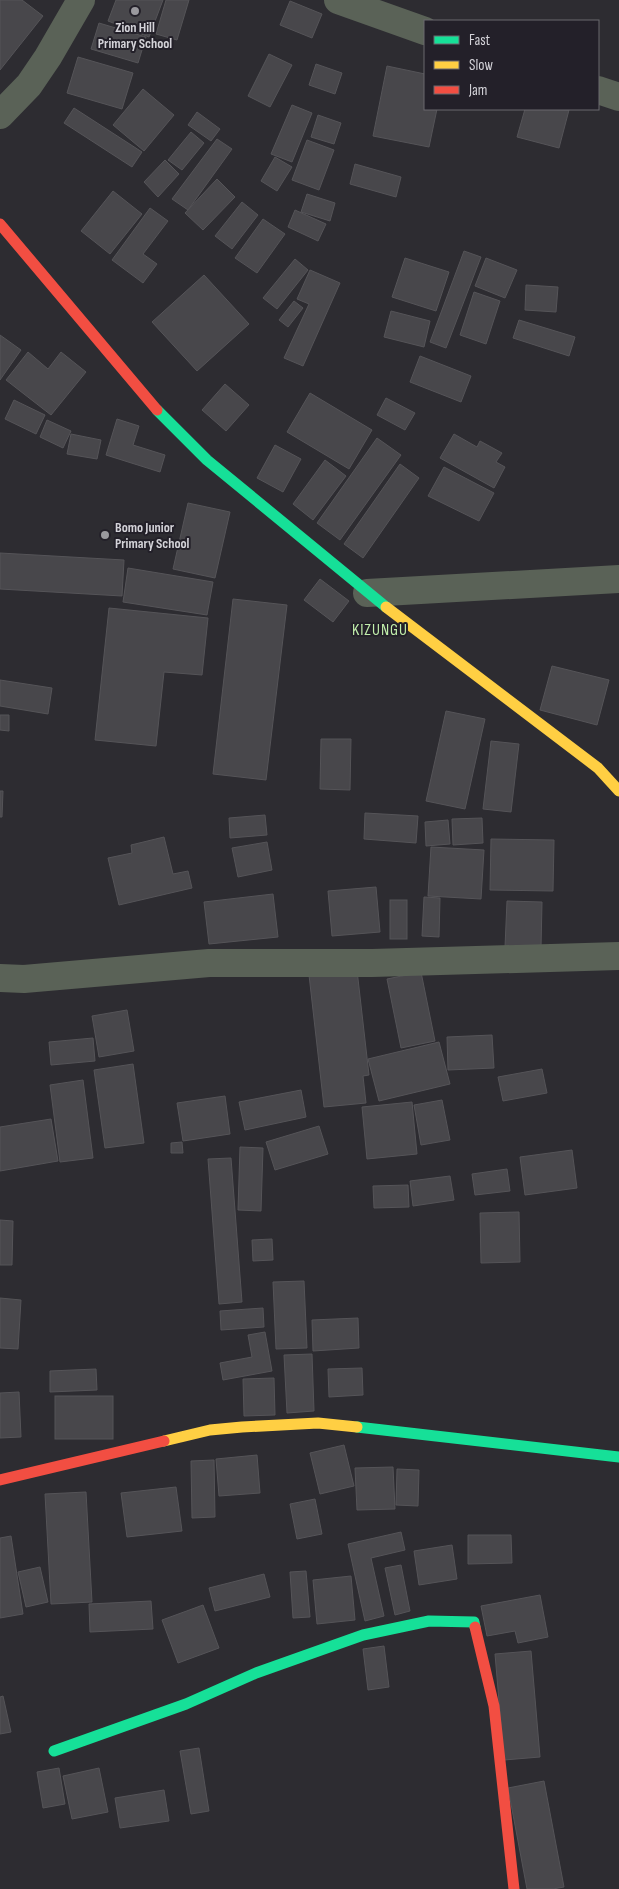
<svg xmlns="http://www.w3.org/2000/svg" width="619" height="1889" viewBox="0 0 619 1889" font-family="'Sofia Sans Condensed',sans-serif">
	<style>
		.building { fill: #48474b; stroke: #555458 }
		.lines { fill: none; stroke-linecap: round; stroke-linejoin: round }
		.street { stroke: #5a6257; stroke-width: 28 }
		.fast { stroke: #16e098; stroke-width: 11 }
		.slow { stroke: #ffcf43; stroke-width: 11 }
		.jam { stroke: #f24e42; stroke-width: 11 }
		.poi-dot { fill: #9a999e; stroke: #232029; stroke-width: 2 }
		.labels { text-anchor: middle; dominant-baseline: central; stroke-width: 4; stroke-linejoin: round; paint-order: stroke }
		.poi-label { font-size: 14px; font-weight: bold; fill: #d4d3d9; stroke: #232029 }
		.quarter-label { font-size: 16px; letter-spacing: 1px; fill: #c1eeab; stroke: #232029 }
	</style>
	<rect width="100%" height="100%" fill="#2d2c31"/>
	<g class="building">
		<polygon points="0,0 22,0 43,16 0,70"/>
		<polygon points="116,0 163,0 149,37 108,21"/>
		<polygon points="166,0 189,0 177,40 156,34"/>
		<polygon points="290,1 322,14 312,38 280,25"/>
		<polygon points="99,23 146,37 138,63 91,49"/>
		<polygon points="269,54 292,65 270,107 248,96"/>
		<polygon points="78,57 133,73 122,109 67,93"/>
		<polygon points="316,64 342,73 335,94 309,85"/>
		<polygon points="387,66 425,74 425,109 437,109 429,147 373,136"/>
		<polygon points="143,89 174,115 144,151 113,125"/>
		<polygon points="292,105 312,113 292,162 271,154"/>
		<polygon points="74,108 142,152 132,167 64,123"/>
		<polygon points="525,109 569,110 559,148 517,137"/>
		<polygon points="197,112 220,129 211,141 188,125"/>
		<polygon points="318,115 341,123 334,144 311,137"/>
		<polygon points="191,132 204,143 182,170 168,160"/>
		<polygon points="217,139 232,149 188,210 172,199"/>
		<polygon points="307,140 334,150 319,190 292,180"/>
		<polygon points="275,157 292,167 277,191 261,181"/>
		<polygon points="165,160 179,174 158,197 144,182"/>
		<polygon points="355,164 401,177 396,197 350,184"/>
		<polygon points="217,179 235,197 203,230 185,213"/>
		<polygon points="113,191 142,214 110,254 81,231"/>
		<polygon points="307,194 335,203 330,221 301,212"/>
		<polygon points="242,202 258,215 232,249 215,236"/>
		<polygon points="150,208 168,221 143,254 157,264 143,283 112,260"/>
		<polygon points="295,210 326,224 318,241 288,227"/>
		<polygon points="263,219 285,234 257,273 235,258"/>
		<polygon points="464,251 481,257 446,348 430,342"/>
		<polygon points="405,258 449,272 436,311 392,297"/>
		<polygon points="486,258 517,270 505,298 475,286"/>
		<polygon points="295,259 308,270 277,309 263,298"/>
		<polygon points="310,270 340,283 303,366 284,358 309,304 297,299"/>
		<polygon points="204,275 249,324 197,371 152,322"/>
		<polygon points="526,285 558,287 556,312 525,310"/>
		<polygon points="474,292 500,301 486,344 460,335"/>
		<polygon points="294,301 303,308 288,327 279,320"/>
		<polygon points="391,311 430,321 424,347 384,337"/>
		<polygon points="519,320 575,337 569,356 513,338"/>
		<polygon points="0,335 21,350 0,380"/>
		<polygon points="28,352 48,369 61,352 86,372 51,415 6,380"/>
		<polygon points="420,356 471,376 461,402 410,382"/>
		<polygon points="225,384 249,405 226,431 202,410"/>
		<polygon points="310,393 372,430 349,469 287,432"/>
		<polygon points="386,398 415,413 405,430 377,415"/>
		<polygon points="14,400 45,415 36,434 5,419"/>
		<polygon points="117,419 139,426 133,445 165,455 160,472 106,455"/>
		<polygon points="47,420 71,431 63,448 40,437"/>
		<polygon points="71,434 101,440 97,459 67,454"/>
		<polygon points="454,434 477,447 480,441 502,453 496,462 505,467 494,488 440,458"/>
		<polygon points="377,438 401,455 340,540 317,523"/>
		<polygon points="275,445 301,459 283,492 257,478"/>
		<polygon points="325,460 346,476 313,520 293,504"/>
		<polygon points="400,464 419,478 363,558 344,544"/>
		<polygon points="444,467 494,493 479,521 428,496"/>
		<polygon points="188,503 230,512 215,578 173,569"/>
		<polygon points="0,553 124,560 122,596 0,589"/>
		<polygon points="128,568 213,582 207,615 123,602"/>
		<polygon points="320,579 349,601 333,622 304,600"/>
		<polygon points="233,599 287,605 266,780 213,774"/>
		<polygon points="109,608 208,618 202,675 164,672 156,746 95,740"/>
		<polygon points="552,666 609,680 597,725 540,710"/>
		<polygon points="0,680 52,688 48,714 0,706"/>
		<polygon points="446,711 485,719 465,809 426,801"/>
		<polygon points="0,715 9,715 9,731 0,730"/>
		<polygon points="321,739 351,739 350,790 320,789"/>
		<polygon points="491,741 519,744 511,812 483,809"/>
		<polygon points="0,791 3,791 2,817 0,817"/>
		<polygon points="365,813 418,816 416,843 364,839"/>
		<polygon points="265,815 267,835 230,838 229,818"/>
		<polygon points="482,818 483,843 453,845 452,819"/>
		<polygon points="448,820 450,844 426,846 425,822"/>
		<polygon points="164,837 173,874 188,871 192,888 119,905 108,858 132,853 131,845"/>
		<polygon points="491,839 554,840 553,891 490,890"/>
		<polygon points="267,842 272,870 238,877 232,848"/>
		<polygon points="431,847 484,850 481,899 428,896"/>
		<polygon points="376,887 380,932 332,936 328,891"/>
		<polygon points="273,894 278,937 209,944 204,902"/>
		<polygon points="424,897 440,898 439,937 422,936"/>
		<rect x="390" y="900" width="17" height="39"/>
		<polygon points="507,901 542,902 541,948 505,947"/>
		<polygon points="357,970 369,1075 363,1076 366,1103 324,1107 309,975"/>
		<polygon points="421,972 435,1041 401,1048 387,979"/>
		<polygon points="127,1010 134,1051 99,1057 92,1016"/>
		<polygon points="492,1035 494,1068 448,1070 447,1037"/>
		<polygon points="93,1038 95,1061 51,1065 49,1042"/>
		<polygon points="439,1042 450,1084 379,1101 368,1059"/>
		<polygon points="133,1064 144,1143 105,1148 94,1070"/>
		<polygon points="542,1069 547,1093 503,1101 498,1077"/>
		<polygon points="83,1080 93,1158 60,1162 50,1085"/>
		<polygon points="301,1090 306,1117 245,1130 239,1102"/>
		<polygon points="225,1096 230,1134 183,1141 177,1103"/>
		<polygon points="442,1100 450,1140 421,1145 414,1105"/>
		<polygon points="412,1102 417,1154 367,1159 362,1107"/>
		<polygon points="51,1119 58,1161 0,1171 0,1127"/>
		<polygon points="319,1126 328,1154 275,1170 266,1142"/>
		<polygon points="182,1142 183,1153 171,1153 171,1143"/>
		<polygon points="240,1147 263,1148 261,1211 238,1210"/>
		<polygon points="572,1150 577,1188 525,1195 520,1157"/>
		<polygon points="231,1158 242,1302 219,1304 208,1159"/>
		<polygon points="507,1169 510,1191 475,1195 472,1174"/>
		<polygon points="450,1176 454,1200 413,1206 410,1181"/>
		<polygon points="408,1185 409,1207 374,1208 373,1186"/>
		<polygon points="519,1212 520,1262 481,1263 480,1213"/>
		<polygon points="0,1220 13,1221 12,1265 0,1265"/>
		<polygon points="272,1239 273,1260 253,1261 252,1240"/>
		<polygon points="304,1281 307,1348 276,1349 273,1282"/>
		<polygon points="0,1298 21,1300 18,1349 0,1348"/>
		<polygon points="263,1308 264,1327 221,1330 220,1311"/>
		<polygon points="358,1318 359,1348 313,1351 312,1320"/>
		<polygon points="265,1332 272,1371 223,1380 220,1363 252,1357 248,1335"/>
		<polygon points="312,1354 314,1411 287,1413 284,1355"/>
		<polygon points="362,1368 363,1395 329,1397 328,1369"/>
		<polygon points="96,1369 97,1390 50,1392 50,1371"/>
		<polygon points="274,1378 275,1415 244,1416 243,1379"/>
		<polygon points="19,1392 21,1437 0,1438 0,1393"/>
		<rect x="55" y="1396" width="58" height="43"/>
		<polygon points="344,1445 354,1486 320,1494 310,1453"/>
		<polygon points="257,1455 260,1493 219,1496 216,1459"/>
		<polygon points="214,1460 215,1517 192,1518 191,1461"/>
		<polygon points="393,1467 395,1509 357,1510 355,1468"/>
		<polygon points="397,1469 419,1470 418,1506 396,1505"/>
		<polygon points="176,1487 182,1531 127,1537 121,1493"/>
		<polygon points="86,1492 92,1602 51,1604 45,1494"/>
		<polygon points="315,1499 322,1534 297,1539 290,1504"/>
		<polygon points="401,1532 405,1550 371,1558 384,1616 365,1621 348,1544"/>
		<polygon points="468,1535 511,1535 512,1563 468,1564"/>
		<polygon points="11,1536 23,1614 0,1618 0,1538"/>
		<polygon points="452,1545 457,1579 419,1585 414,1551"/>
		<polygon points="401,1565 410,1611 395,1615 385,1568"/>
		<polygon points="40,1567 48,1602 26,1607 18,1572"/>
		<polygon points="306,1571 310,1617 293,1618 290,1572"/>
		<polygon points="264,1574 270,1597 215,1611 209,1588"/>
		<polygon points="351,1576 355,1620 317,1624 313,1580"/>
		<polygon points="540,1595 548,1637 518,1643 515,1631 487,1636 481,1606"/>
		<polygon points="151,1601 153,1629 90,1632 89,1604"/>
		<polygon points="203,1605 219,1648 178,1663 162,1620"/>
		<polygon points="384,1646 389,1687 368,1690 363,1649"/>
		<polygon points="531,1651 540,1757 504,1760 495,1654"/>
		<polygon points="3,1696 11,1732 0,1734 0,1697"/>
		<polygon points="199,1748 209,1811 191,1814 180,1751"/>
		<polygon points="59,1768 65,1804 43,1808 37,1772"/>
		<polygon points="99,1768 108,1812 72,1819 63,1776"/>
		<polygon points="544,1781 564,1887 553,1889 527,1889 508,1788"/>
		<polygon points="164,1790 169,1821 120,1828 115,1798"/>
	</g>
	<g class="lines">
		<g class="street">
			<polyline points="338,0 425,31"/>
			<polyline points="598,90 619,97"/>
			<polyline points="0,115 29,85 48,57 81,0"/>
			<polyline points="367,593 619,579"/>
			<polyline points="0,978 24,979 209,963 372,963 619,956"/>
		</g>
		<g class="fast">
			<polyline points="157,410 207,460 386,607"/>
			<polyline points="357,1427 619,1457"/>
			<polyline points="54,1751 186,1704 256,1673 363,1635 429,1621 474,1622 475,1627"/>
		</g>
		<g class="slow">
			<polyline points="386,607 598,768 619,791"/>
			<polyline points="164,1441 210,1430 242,1427 318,1423 357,1427"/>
		</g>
		<g class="jam">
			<polyline points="0,224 157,410"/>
			<polyline points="0,1480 164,1441"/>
			<polyline points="475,1627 494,1706 514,1889"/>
		</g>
	</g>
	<g class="poi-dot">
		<circle cx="135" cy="11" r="5"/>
		<circle cx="105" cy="535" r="5"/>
	</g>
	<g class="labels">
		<g class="poi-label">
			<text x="135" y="27">Zion Hill<tspan x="135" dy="16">Primary School</tspan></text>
			<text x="115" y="527" text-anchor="start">Bomo Junior<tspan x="115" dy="16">Primary School</tspan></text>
		</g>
		<g class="quarter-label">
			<text x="380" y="630">KIZUNGU</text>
		</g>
	</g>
	<rect x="424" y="20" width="175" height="90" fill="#232029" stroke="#6a686f"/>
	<rect x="434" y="36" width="25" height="8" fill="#16e098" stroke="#6a686f"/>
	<text x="469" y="45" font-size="15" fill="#d4d3d9">Fast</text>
	<rect x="434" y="61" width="25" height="8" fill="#ffcf43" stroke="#6a686f"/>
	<text x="469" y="70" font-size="15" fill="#d4d3d9">Slow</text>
	<rect x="434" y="86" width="25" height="8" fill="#f24e42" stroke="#6a686f"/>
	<text x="469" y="95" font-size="15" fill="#d4d3d9">Jam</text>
</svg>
